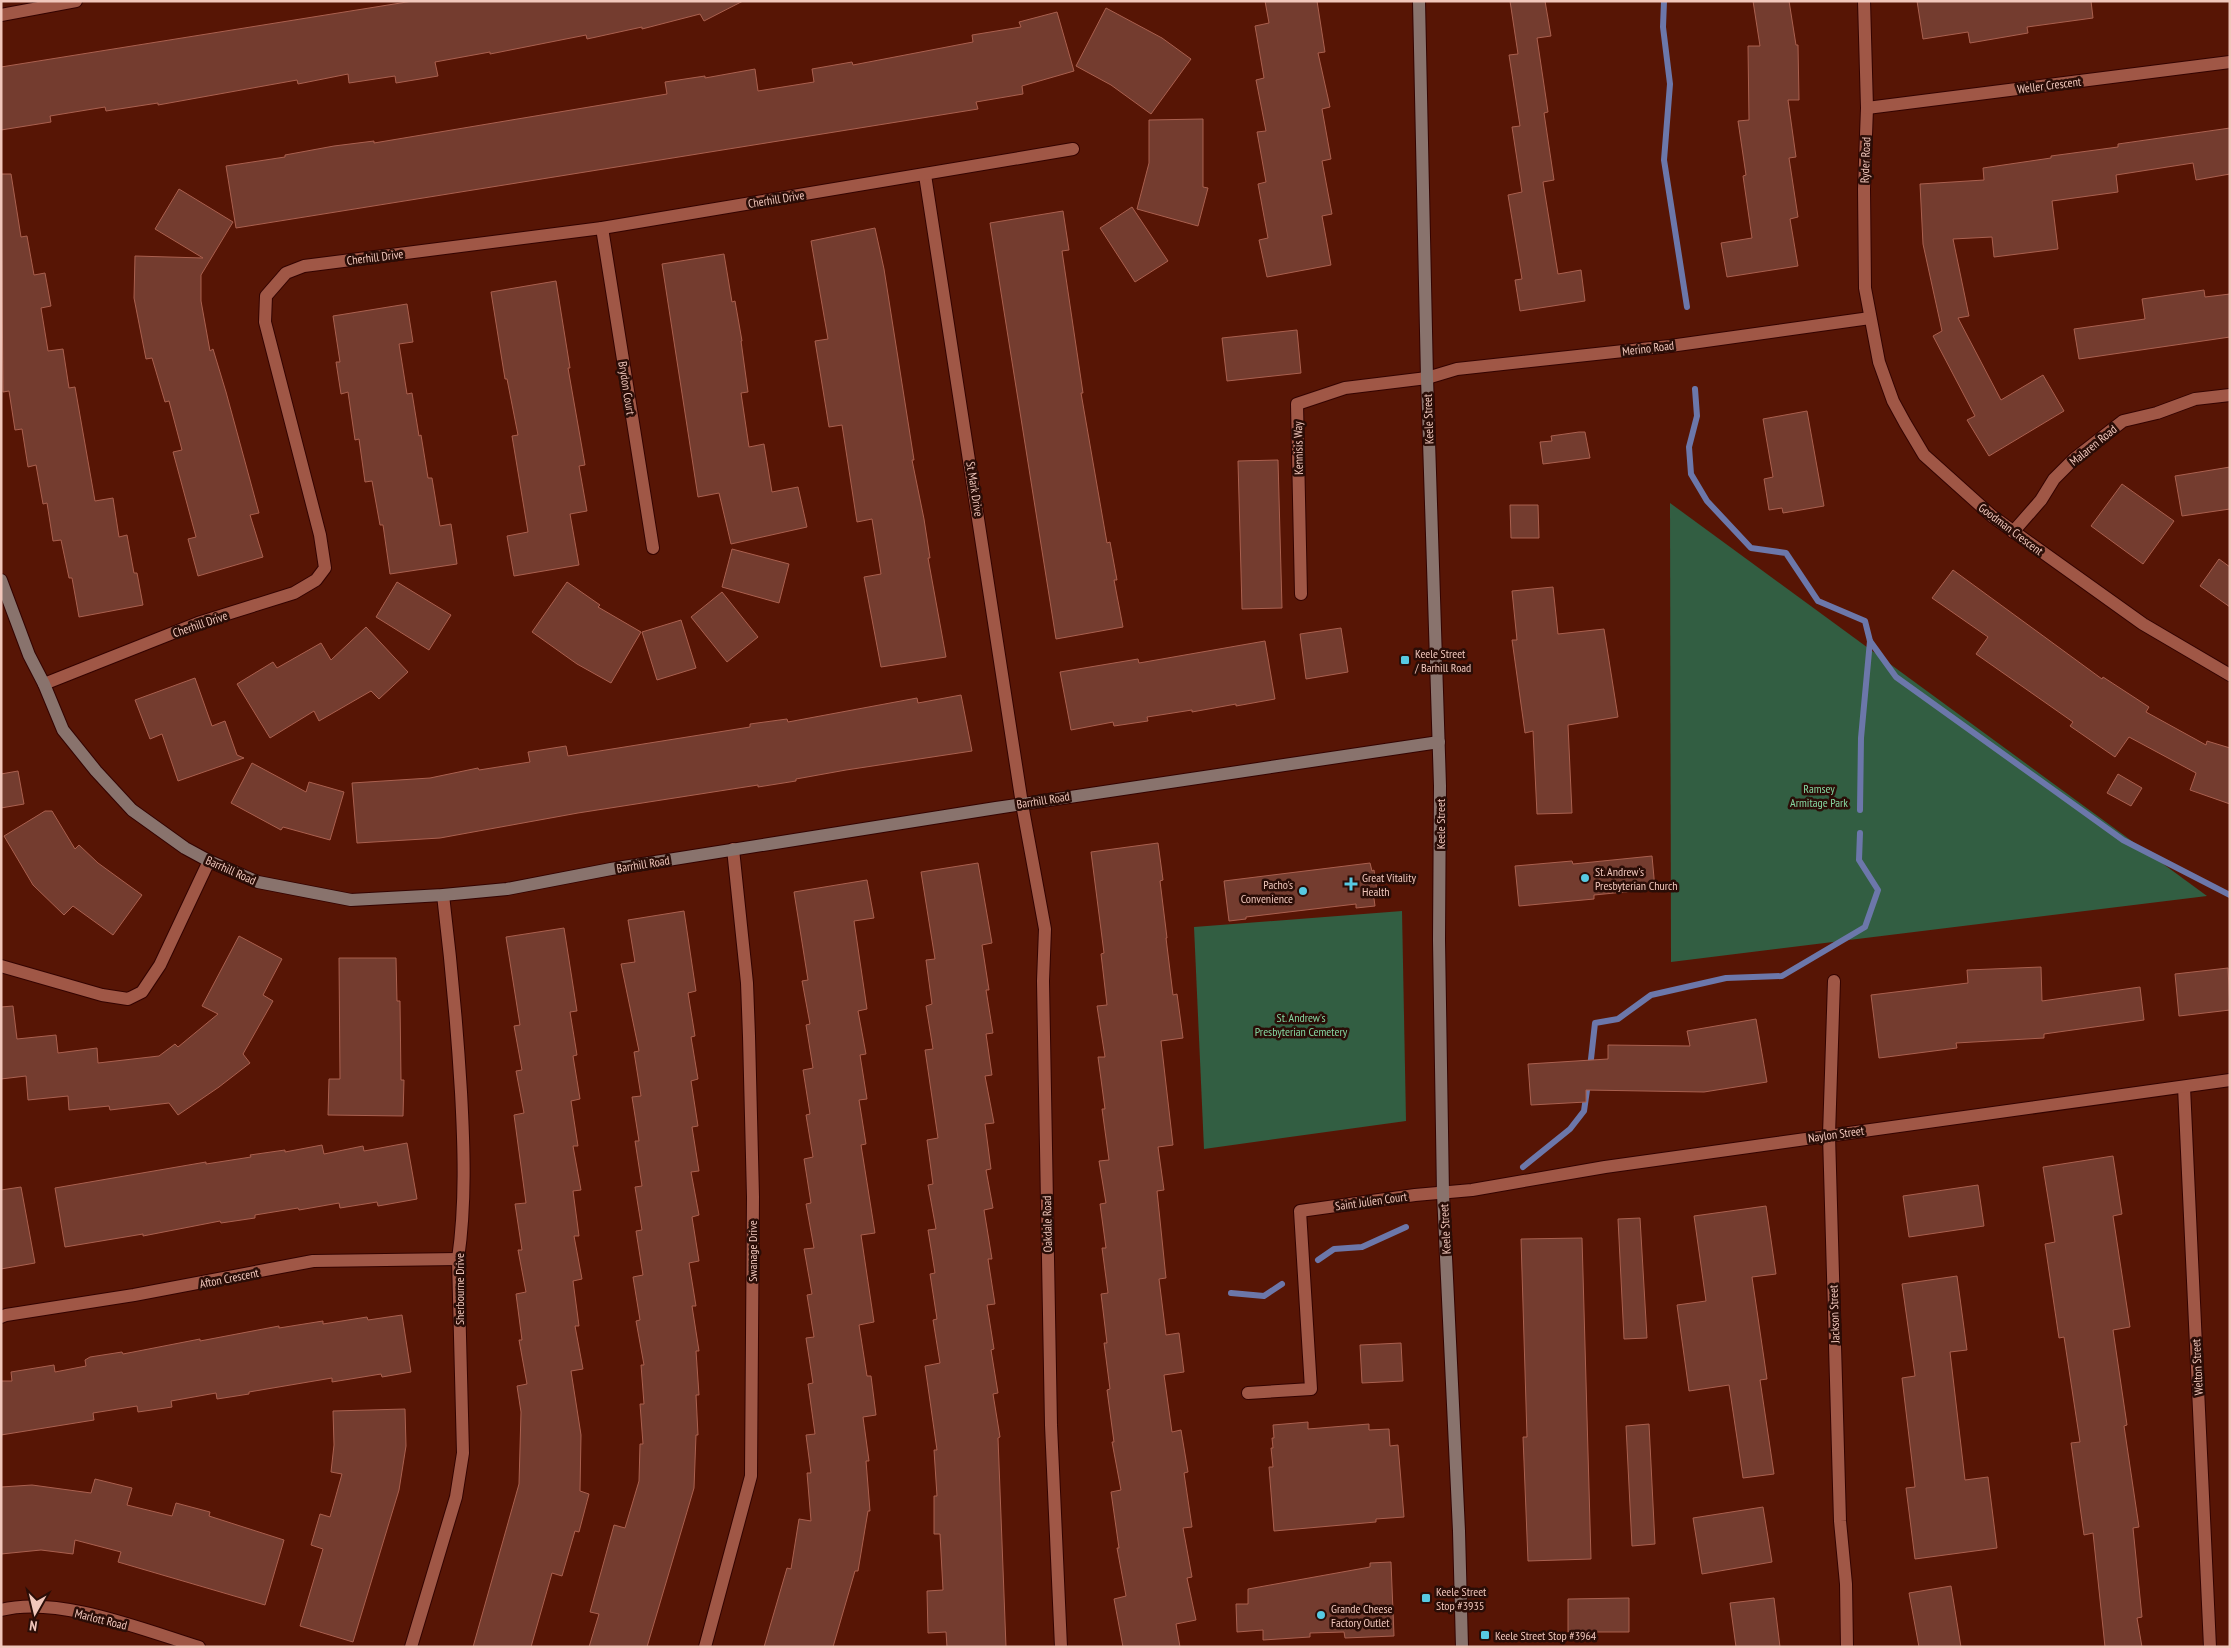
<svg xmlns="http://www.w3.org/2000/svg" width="2231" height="1648" viewBox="0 0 2231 1648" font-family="'PT Sans Narrow',sans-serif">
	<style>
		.green { fill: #325e42 }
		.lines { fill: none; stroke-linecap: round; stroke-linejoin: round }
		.stream { stroke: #6c77aa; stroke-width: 6 }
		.building { fill: #743c2f; stroke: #aa604f }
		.street-casing { stroke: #330300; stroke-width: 14 }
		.secondary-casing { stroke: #330300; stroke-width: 14 }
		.street { stroke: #a05746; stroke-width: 12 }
		.secondary { stroke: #89736d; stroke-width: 12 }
		.poi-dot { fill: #57c9e2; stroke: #2a0d07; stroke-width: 2 }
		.labels { text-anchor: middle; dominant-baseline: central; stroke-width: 5; stroke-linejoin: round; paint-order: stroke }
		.street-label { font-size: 12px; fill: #f1c7bc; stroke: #2a0d07 }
		.poi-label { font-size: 12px; fill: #f1c7bc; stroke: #2a0d07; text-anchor: start }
		.park-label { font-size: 12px; fill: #85d6a1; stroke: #2a0d07 }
	</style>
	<rect width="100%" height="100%" fill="#571505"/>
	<g class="green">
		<polygon points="1670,503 2207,896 1671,962"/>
		<polygon points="1402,911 1406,1121 1204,1149 1194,927"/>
	</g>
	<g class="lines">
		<g class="stream">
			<polyline points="1664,1 1663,27 1670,84 1664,160 1687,307"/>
			<polyline points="1695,389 1697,416 1689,447 1691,474 1707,501 1751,548 1786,553 1818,601 1865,621 1870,641 1861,738 1860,810"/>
			<polyline points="1870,641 1896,677 2123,840 2230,895"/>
			<polyline points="1590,1068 1595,1023 1618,1019 1651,995 1726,978 1782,976 1865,927 1878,890 1859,860 1860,833"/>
			<polyline points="1523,1167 1570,1129 1584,1111 1588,1083"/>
			<polyline points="1318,1260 1334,1249 1362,1247 1406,1227"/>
			<polyline points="1231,1293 1264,1296 1282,1284"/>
		</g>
	</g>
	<g class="building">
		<polygon points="413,1 743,1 704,21 700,14 642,29 642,27 587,39 586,35 490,54 490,52 435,62 438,76 396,83 395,76 349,83 348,74 298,84 297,80 158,105 158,103 106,111 105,107 50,116 51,122 1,130 1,67"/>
		<polygon points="1265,1 1317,1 1325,52 1318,53 1330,107 1322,109 1331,159 1322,161 1332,214 1322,216 1331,265 1267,277 1259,240 1268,238 1258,184 1266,182 1257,132 1266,131 1256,80 1264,78 1255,26 1269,23"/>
		<polygon points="1510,1 1545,1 1551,36 1537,38 1548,112 1544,113 1554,180 1543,182 1558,274 1581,270 1585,301 1520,311 1515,280 1522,279 1508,195 1522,192 1512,127 1520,126 1509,55 1518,54"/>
		<polygon points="1753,1 1789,1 1796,45 1798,45 1799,100 1788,100 1796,157 1789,158 1798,217 1790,219 1798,266 1727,277 1721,243 1752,238 1743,176 1746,175 1738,121 1749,120 1748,46 1760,46"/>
		<polygon points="1917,1 2091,1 2093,18 2027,27 2028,33 1970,43 1968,32 1923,39"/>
		<polygon points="1106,8 1162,38 1191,59 1151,114 1111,85 1076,66"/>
		<polygon points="1057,12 1074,71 1022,86 1023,94 976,102 978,109 236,228 226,166 285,157 285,155 334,146 374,141 374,143 667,94 665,82 705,76 705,78 755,69 758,91 814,82 812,69 852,62 853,65 973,42 972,35 1021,27 1019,22"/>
		<polygon points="1203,119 1203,187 1208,188 1198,226 1137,209 1149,163 1149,120"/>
		<polygon points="2230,128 2230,174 2196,180 2193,163 2116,175 2118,192 2052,201 2058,249 1994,257 1992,237 1953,239 1969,316 1958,318 2001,400 2043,375 2064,411 1989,456 1967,420 1975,416 1933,336 1942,331 1923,244 1920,184 1984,180 1983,168 2051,158 2051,156 2118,147 2118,144"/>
		<polygon points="1,174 11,174 21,237 27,236 34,275 45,273 51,306 41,308 48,351 63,349 69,388 75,387 95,501 113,498 119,537 127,535 134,573 137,573 143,605 79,617 72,578 69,578 61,540 53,541 47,503 43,504 36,465 28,467 22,429 15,430 9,391 3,392"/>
		<polygon points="179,189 233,222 201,275 201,301 210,351 213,349 226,392 259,513 250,515 263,557 198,576 188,539 196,537 173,452 182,450 169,401 165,402 152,358 146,359 134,298 135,256 203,258 155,229"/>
		<polygon points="1132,207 1168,261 1135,282 1100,228"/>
		<polygon points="1063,211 1069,250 1062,251 1083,393 1081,393 1107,543 1110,542 1117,580 1114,580 1123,627 1056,639 990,223"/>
		<polygon points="875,228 884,269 914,460 912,460 924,519 930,558 928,558 946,657 881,667 864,577 881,574 872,519 857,522 842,425 829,427 815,341 828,339 811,241"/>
		<polygon points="724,254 732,302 735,301 742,341 741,341 748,392 741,393 749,447 764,444 772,492 798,487 807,527 731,544 719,493 698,497 662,264"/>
		<polygon points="556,281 570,368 568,368 585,465 579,466 587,511 570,514 579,565 514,576 507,536 528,532 512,436 518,435 507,379 505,379 491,292"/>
		<polygon points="2204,290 2205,297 2230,294 2230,337 2079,359 2074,329 2145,319 2142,299"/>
		<polygon points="407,304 413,342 399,344 407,394 412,393 419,436 421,435 428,478 432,478 440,526 451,524 457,564 390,574 383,525 380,525 372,481 365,482 359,439 355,440 348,392 341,394 336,362 340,362 333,316"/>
		<polygon points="1297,330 1301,373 1227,381 1222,338"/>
		<polygon points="1807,411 1824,506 1783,513 1782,508 1769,510 1764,479 1773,477 1763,419"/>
		<polygon points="1579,432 1585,432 1590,458 1543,464 1540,442 1552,441 1551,436"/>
		<polygon points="1278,460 1282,608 1242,609 1238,461"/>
		<polygon points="2230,467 2230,509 2182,516 2175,476"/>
		<polygon points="2122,484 2174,521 2143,564 2091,526"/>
		<polygon points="1510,505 1538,505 1539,538 1511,538"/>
		<polygon points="732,549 789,564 779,603 722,587"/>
		<polygon points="2219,559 2230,567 2230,607 2200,586"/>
		<polygon points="1953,570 2102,679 2103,677 2149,707 2146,712 2206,745 2207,741 2230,748 2230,804 2190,790 2196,773 2129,737 2115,757 2070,726 2073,722 1976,654 1988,637 1932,598"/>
		<polygon points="397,582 451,615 429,650 376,617"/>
		<polygon points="567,582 600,605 598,607 641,632 611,683 577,664 532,632"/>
		<polygon points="1553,587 1558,634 1604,629 1618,717 1568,725 1572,813 1537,814 1533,731 1525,733 1512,640 1517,640 1512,591"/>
		<polygon points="722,592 758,637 727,662 691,617"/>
		<polygon points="681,620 696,668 657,680 642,632"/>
		<polygon points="366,627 408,672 379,699 371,691 319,721 314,711 270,738 237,684 273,662 277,668 321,643 331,660"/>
		<polygon points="1341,628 1348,672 1306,679 1300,634"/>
		<polygon points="1265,641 1275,699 1236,706 1236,704 1192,712 1192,710 1147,717 1148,721 1114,726 1113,722 1071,730 1060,672 1138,659 1139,663"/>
		<polygon points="195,678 212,726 225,721 237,755 244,758 178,781 162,734 150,739 135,700"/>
		<polygon points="961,695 972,751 846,770 796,779 796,781 758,787 758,785 578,813 440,838 357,843 352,783 430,778 478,768 479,770 530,762 528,752 566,746 568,756 750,727 750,724 787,719 788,722 917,698 918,703"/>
		<polygon points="252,763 306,792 309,782 344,792 330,840 283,827 281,830 231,803"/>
		<polygon points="18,771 24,804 1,808 1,774"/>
		<polygon points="2118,774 2142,788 2131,806 2107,793"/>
		<polygon points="45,811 52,811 75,849 79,845 98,863 142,895 113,935 73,906 64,915 33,885 4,836"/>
		<polygon points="1158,843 1163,880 1160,881 1167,938 1166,938 1173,995 1177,994 1183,1038 1161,1041 1173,1145 1158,1147 1164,1190 1157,1191 1166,1278 1159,1279 1166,1335 1179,1333 1184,1372 1164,1375 1172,1432 1181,1430 1188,1472 1184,1473 1192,1527 1183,1528 1192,1577 1187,1578 1196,1620 1176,1624 1180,1647 1123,1647 1114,1599 1126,1596 1117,1548 1119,1548 1111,1492 1121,1490 1112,1442 1114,1442 1107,1390 1110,1389 1104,1343 1107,1343 1101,1294 1108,1293 1102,1248 1106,1248 1100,1204 1106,1203 1099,1161 1109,1160 1102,1109 1105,1109 1098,1057 1105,1057 1097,1006 1107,1005 1101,954 1104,953 1091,852"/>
		<polygon points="1652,856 1655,889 1594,895 1594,899 1519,906 1515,866 1572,861 1573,864"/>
		<polygon points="978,863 992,943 982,945 989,990 986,990 993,1033 986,1034 992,1075 985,1076 994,1123 985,1124 991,1169 986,1170 993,1208 984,1210 992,1259 988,1259 995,1304 987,1305 994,1349 991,1350 998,1393 993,1394 1000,1437 998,1438 1006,1647 947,1647 946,1632 928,1633 927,1591 943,1590 940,1534 934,1534 934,1496 937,1496 934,1450 937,1450 925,1366 940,1363 933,1320 937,1319 930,1274 935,1273 928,1230 936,1229 928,1185 933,1184 927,1140 938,1138 925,1050 933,1049 926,1006 932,1004 926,960 935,959 921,872"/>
		<polygon points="1370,863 1372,871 1374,870 1377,891 1373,891 1375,906 1356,908 1356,904 1246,917 1246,919 1229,921 1224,881"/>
		<polygon points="867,880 874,918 854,921 867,1009 858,1011 866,1054 860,1055 867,1099 859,1100 866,1144 861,1145 875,1233 861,1235 874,1322 859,1325 867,1376 871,1376 876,1415 863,1417 869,1461 866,1461 870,1511 868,1511 858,1571 855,1571 833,1647 764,1647 787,1568 791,1569 799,1519 811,1521 807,1473 811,1473 806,1435 815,1434 808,1384 813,1383 806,1338 814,1337 807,1295 812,1294 804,1249 814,1248 806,1204 811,1203 804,1159 813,1157 806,1115 810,1114 803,1070 813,1068 806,1025 810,1024 802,981 808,980 794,892"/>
		<polygon points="684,911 696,991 688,993 695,1036 691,1037 698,1079 691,1081 698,1126 692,1127 699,1171 691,1172 699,1215 692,1217 699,1261 689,1263 696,1306 692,1306 699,1351 696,1351 699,1395 696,1395 698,1435 696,1435 694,1488 647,1647 589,1647 599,1614 590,1612 614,1525 625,1528 639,1481 640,1444 643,1444 640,1404 644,1404 641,1365 644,1365 636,1321 640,1320 633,1277 643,1275 636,1231 642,1230 635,1187 642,1186 635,1141 639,1141 632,1097 641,1096 634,1052 639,1051 621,964 635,962 628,920"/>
		<polygon points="564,928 577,1011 570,1012 577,1055 573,1056 580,1099 571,1101 578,1146 573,1146 581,1190 573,1191 579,1236 574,1236 582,1279 573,1281 579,1326 575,1326 583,1369 571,1371 581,1435 580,1491 589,1494 579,1532 575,1531 562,1576 552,1573 531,1647 473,1647 519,1484 521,1412 517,1386 527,1384 519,1340 522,1340 516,1294 526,1292 518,1250 522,1250 515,1204 526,1203 514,1115 524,1113 516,1071 522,1070 514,1026 520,1025 506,937"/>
		<polygon points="239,936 282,959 263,995 273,1001 243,1054 250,1063 219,1087 178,1115 169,1103 110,1110 109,1106 69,1110 68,1096 28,1100 26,1076 1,1079 1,1007 13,1006 17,1039 56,1035 58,1053 97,1048 98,1063 159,1056 175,1044 178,1047 218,1014 202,1006"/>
		<polygon points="339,958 396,958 397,1001 400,1001 401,1080 404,1080 403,1116 328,1115 329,1079 340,1079"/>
		<polygon points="2041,967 2042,1001 2140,987 2144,1020 2044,1034 2044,1038 1956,1043 1957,1048 1879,1058 1871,995 1968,983 1967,970"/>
		<polygon points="2228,968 2230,1010 2179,1016 2175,974"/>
		<polygon points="1756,1019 1767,1082 1704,1092 1586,1090 1586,1102 1531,1105 1528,1064 1608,1059 1608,1045 1690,1046 1687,1031"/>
		<polygon points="407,1143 417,1199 378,1206 377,1202 340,1208 339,1203 299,1210 298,1208 255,1215 255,1218 221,1223 220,1221 143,1236 143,1234 65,1247 55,1188 206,1162 206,1164 251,1157 250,1155 285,1150 285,1152 322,1145 324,1154 363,1146 364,1151"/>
		<polygon points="2113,1156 2122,1214 2113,1216 2130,1327 2113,1330 2127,1425 2124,1426 2139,1527 2133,1528 2142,1617 2137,1618 2142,1647 2105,1647 2093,1533 2084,1535 2071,1443 2080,1442 2064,1337 2059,1338 2045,1244 2055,1242 2043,1167"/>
		<polygon points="1978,1185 1984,1226 1909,1237 1903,1196"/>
		<polygon points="21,1187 35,1263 1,1269 1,1190"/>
		<polygon points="1766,1206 1776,1274 1752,1277 1767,1379 1760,1380 1774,1474 1743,1478 1729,1385 1689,1391 1677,1305 1706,1301 1694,1216"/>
		<polygon points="1640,1218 1647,1338 1624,1339 1618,1219"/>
		<polygon points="1582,1238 1591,1559 1528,1561 1523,1437 1527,1437 1521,1239"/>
		<polygon points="1957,1276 1967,1350 1950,1352 1965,1480 1988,1477 1997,1548 1915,1559 1906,1488 1915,1487 1902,1378 1915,1376 1902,1284"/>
		<polygon points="402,1315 411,1372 382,1377 381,1374 332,1382 332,1378 249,1392 249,1394 217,1399 216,1393 171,1401 172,1407 138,1412 137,1406 93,1413 94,1420 1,1435 1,1381 12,1381 11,1372 54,1365 55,1372 86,1366 85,1360 90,1357 122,1352 123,1354 200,1339 200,1341 279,1326 279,1328 323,1321 323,1324 367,1317 368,1320"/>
		<polygon points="1401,1343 1403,1381 1362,1383 1360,1345"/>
		<polygon points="405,1409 406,1446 399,1490 353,1642 300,1626 323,1549 311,1545 320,1514 330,1517 342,1474 331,1472 334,1445 333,1411"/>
		<polygon points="1308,1422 1308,1429 1369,1424 1369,1430 1389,1429 1390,1446 1398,1445 1404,1517 1376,1519 1376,1522 1274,1531 1269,1467 1273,1467 1271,1448 1273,1448 1272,1438 1274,1438 1273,1425"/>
		<polygon points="1649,1424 1655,1544 1632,1546 1626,1426"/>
		<polygon points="95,1479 132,1488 127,1505 172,1516 176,1503 210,1512 209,1516 284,1540 265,1605 118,1562 121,1552 75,1540 73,1554 41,1550 1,1554 1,1487 32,1485 91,1493"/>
		<polygon points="1763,1507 1772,1562 1702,1574 1693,1518"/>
		<polygon points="1391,1562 1394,1636 1345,1638 1344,1632 1310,1633 1310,1637 1263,1640 1263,1630 1237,1632 1236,1604 1248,1604 1248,1589 1370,1567 1370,1563"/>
		<polygon points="1951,1586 1961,1647 1919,1647 1909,1593"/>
		<polygon points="1629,1598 1629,1632 1568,1632 1568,1599"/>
		<polygon points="1774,1598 1780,1647 1736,1647 1730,1603"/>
	</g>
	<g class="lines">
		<defs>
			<g id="street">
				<polyline points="1864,1 1867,108 1864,189 1865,288 1879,362 1893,401 1905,423 1924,455 1992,516 2143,624 2230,675"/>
				<polyline points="1,15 76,1"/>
				<polyline points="1867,108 2230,62"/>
				<polyline points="925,175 1022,804 1045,929 1043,981 1051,1425 1061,1647"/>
				<polyline points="602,228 653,548"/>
				<polyline points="2013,532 2041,500 2054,479 2074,459 2123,421 2157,413 2195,399 2230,395"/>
				<polyline points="1301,594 1297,404 1345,388 1427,378 1457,369 1670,346 1870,318"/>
				<polyline points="44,684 198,623 294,593 316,580 325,568 320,535 265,322 266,296 286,273 304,266 602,228 1073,149"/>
				<polyline points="1,966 102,995 128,999 142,992 160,965 209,861"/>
				<polyline points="1834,981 1829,1135 1840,1521 1846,1584 1847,1647"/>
				<polyline points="2184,1087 2210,1647"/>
				<polyline points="1,1317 6,1315 134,1295 313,1261 458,1259"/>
				<polyline points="1248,1393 1311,1389 1300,1211 1415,1195 1472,1190 1605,1167 2230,1080"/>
				<path d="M1,1610C57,1595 144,1630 199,1647"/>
				<path d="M411,1647L456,1497L463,1453L458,1259C466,1204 464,1147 461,1092C457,1026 451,961 443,895"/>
				<polyline points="705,1647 751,1476 753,1197 749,1036 747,983 733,849"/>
			</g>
			<g id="secondary">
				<polyline points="1419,1 1427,378 1440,786 1439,940 1443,1194 1459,1531 1462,1647"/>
				<polyline points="1,580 29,655 44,684 63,730 96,771 132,810 185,848 209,861 258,882 351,900 443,895 507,889 611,869 996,808 1439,742"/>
			</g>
		</defs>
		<use href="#street" class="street-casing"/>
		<use href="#secondary" class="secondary-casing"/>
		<use href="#street" class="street"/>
		<use href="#secondary" class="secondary"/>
	</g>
	<g class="poi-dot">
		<rect x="1400" y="655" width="10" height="10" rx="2.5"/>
		<circle cx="1585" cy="878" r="5"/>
		<path d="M1348.5 876.5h5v5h5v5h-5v5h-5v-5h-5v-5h5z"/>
		<circle cx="1303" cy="891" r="5"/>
		<rect x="1421" y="1593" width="10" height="10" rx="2.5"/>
		<circle cx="1321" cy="1615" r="5"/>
		<rect x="1480" y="1630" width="10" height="10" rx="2.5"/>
	</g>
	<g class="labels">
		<g class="street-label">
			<text transform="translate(2049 85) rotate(-7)">Weller Crescent</text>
			<text transform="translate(1865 160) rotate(-88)">Ryder Road</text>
			<text transform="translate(776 199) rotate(-9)">Cherhill Drive</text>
			<text transform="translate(375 257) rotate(-7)">Cherhill Drive</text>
			<text transform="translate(1648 348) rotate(-7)">Merino Road</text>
			<text transform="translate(627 388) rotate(81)">Brydon Court</text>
			<text transform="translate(1428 419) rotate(-92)">Keele Street</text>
			<text transform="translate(2093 445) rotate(-39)">Malaren Road</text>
			<text transform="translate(1298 448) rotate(-91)">Kennisis Way</text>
			<text transform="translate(975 489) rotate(81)">St Mark Drive</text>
			<text transform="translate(2011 529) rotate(37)">Goodman Crescent</text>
			<text transform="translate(200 624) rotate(-19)">Cherhill Drive</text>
			<text transform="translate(1043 800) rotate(-9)">Barrhill Road</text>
			<text transform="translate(1440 824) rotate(-90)">Keele Street</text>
			<text transform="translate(643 864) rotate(-9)">Barrhill Road</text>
			<text transform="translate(231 870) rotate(24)">Barrhill Road</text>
			<text transform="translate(1836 1134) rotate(-8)">Naylon Street</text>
			<text transform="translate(1371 1201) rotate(-8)">Saint Julien Court</text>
			<text transform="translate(1047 1224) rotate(-91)">Oakdale Road</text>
			<text transform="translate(1445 1229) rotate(-93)">Keele Street</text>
			<text transform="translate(752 1251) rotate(-90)">Swanage Drive</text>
			<text transform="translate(229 1278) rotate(-11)">Afton Crescent</text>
			<text transform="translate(459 1289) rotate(-90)">Sherbourne Drive</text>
			<text transform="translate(1834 1314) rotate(-92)">Jackson Street</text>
			<text transform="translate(2197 1367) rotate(-93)">Welton Street</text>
			<text transform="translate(101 1619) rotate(14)">Marlott Road</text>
		</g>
		<g class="poi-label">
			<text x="1415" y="653">Keele Street<tspan x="1415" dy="14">/ Barhill Road</tspan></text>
			<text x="1595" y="871">St. Andrew's<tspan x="1595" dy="14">Presbyterian Church</tspan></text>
			<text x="1362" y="877">Great Vitality<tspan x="1362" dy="14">Health</tspan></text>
			<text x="1293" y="884" text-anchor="end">Pacho's<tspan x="1293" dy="14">Convenience</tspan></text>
			<text x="1436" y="1591">Keele Street<tspan x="1436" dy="14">Stop #3935</tspan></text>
			<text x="1331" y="1608">Grande Cheese<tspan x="1331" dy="14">Factory Outlet</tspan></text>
			<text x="1495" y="1635">Keele Street Stop #3964</text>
		</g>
		<g class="park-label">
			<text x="1819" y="788">Ramsey<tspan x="1819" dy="14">Armitage Park</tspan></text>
			<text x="1301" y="1017">St. Andrew's<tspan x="1301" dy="14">Presbyterian Cemetery</tspan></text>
		</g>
	</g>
	<rect width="2231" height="1648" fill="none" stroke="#f1c7bc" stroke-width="5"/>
	<g transform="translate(35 1613) rotate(188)" stroke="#2a0d07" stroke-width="4" paint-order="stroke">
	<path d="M0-4L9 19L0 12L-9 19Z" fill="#f1c7bc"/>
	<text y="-8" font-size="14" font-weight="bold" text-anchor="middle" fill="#f1c7bc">N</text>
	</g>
</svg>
